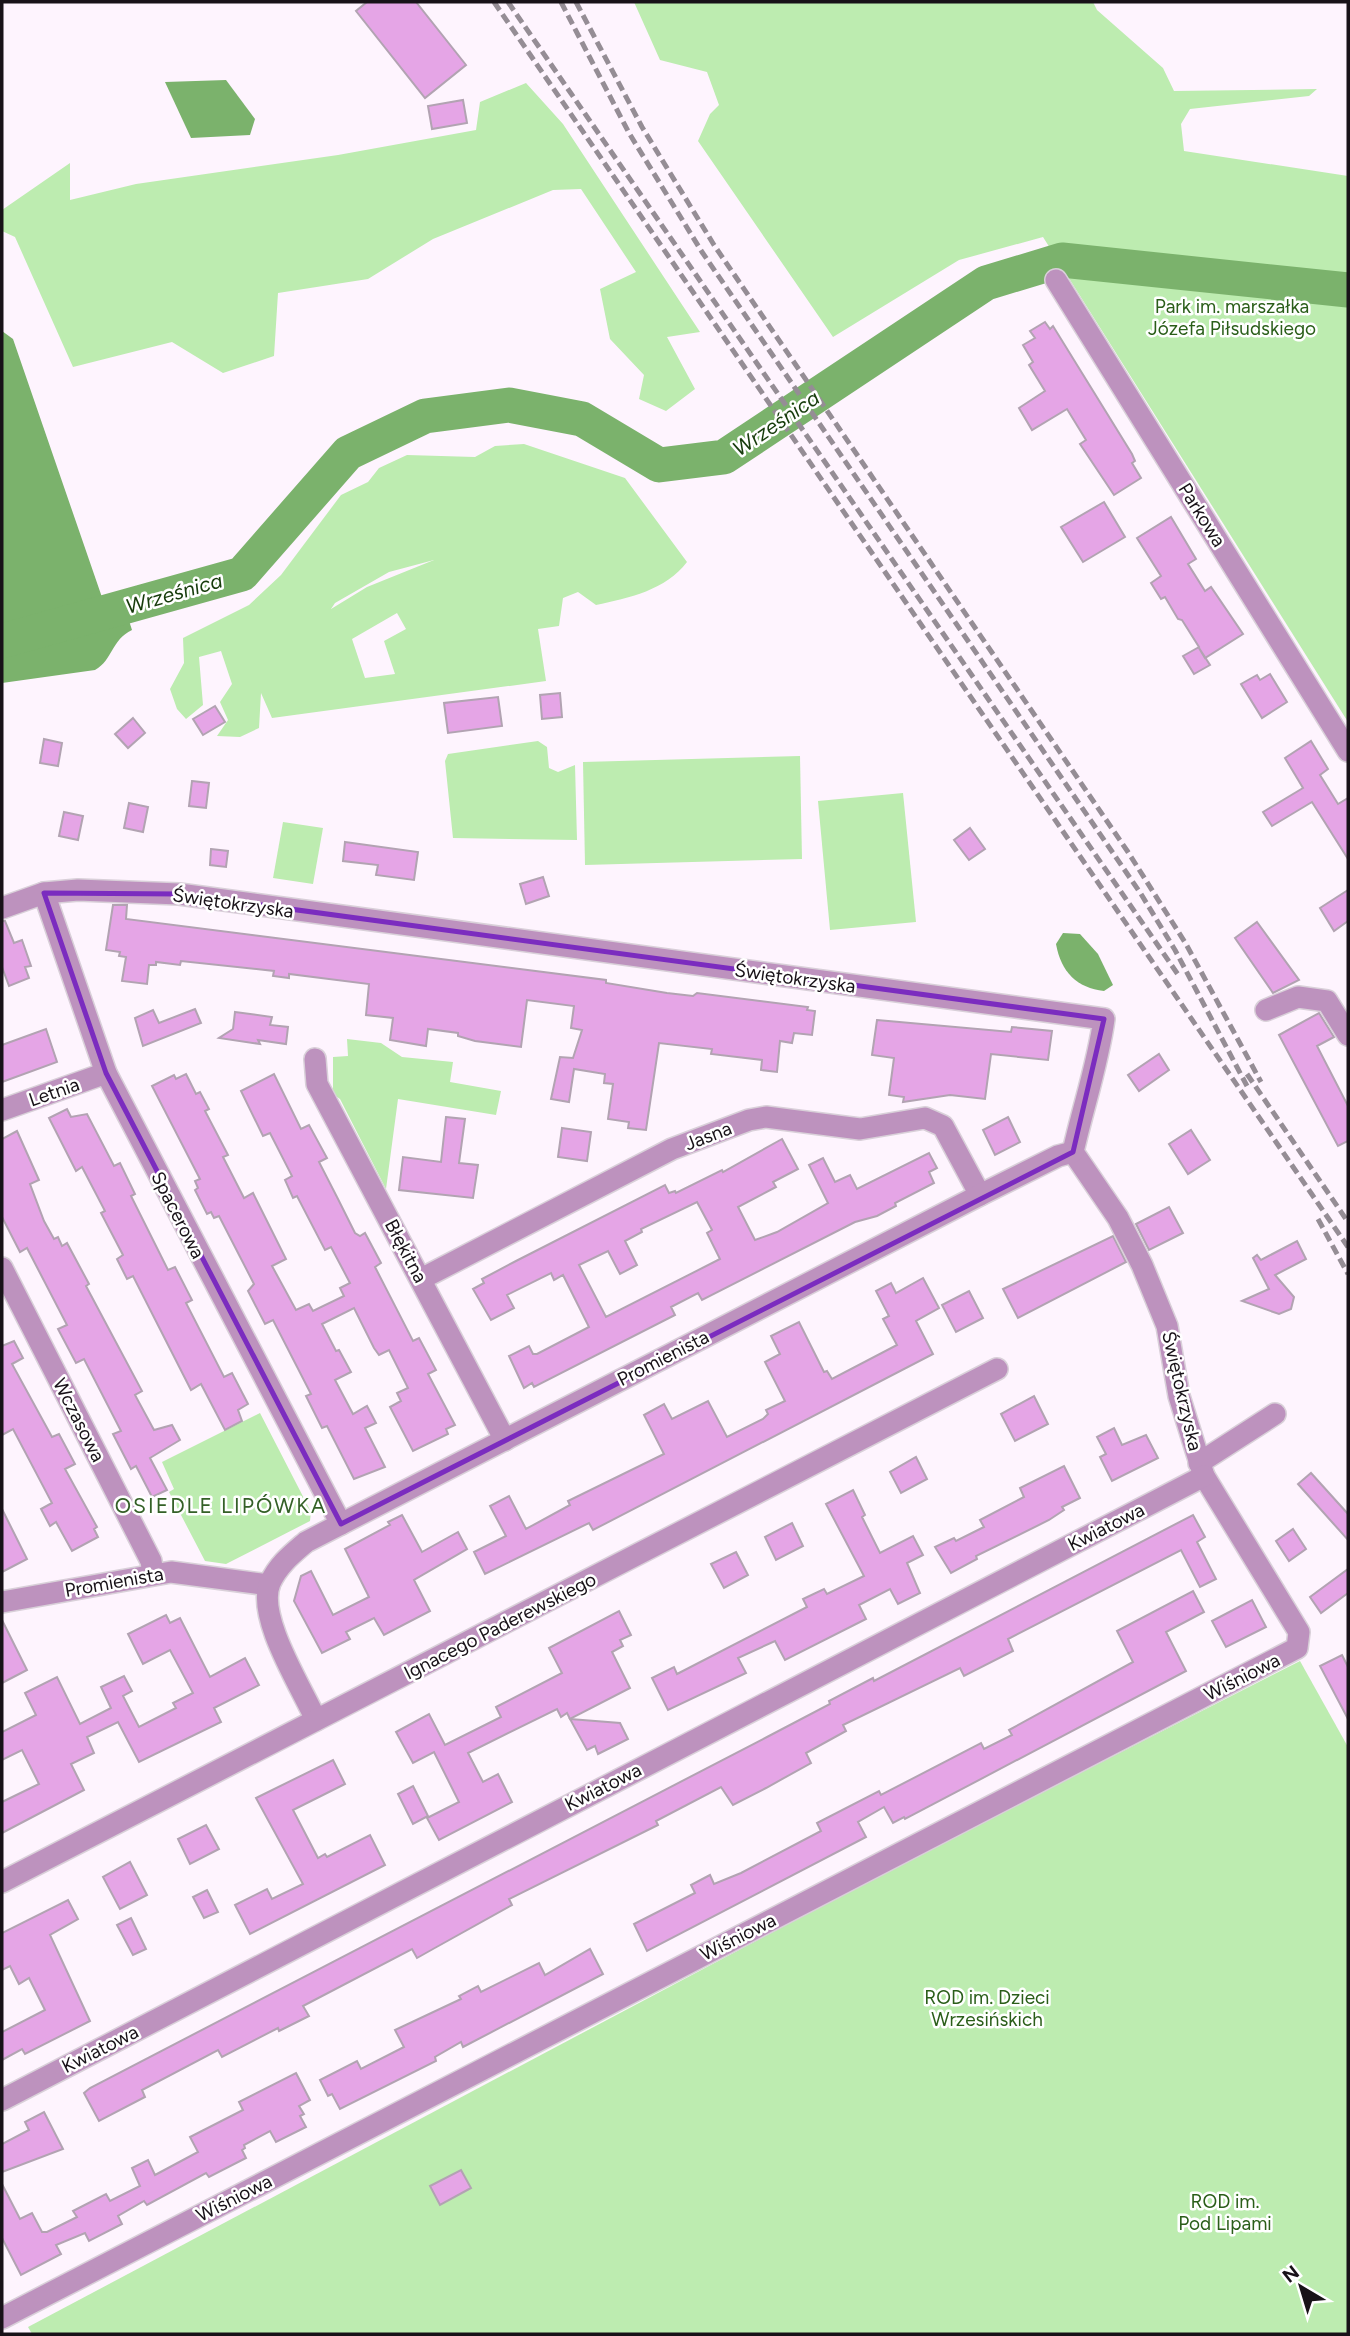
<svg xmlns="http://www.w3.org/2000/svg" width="1350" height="2336" viewBox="0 0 1350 2336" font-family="Figtree,sans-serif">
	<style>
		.green { fill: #bdecb0; fill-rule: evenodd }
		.water { fill: #7bb26c }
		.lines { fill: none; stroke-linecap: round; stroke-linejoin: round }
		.river { stroke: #7bb26c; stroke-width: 35 }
		.building { fill: #e5a5e6; stroke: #b2a3b2; stroke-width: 2; fill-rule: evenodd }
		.minor-casing { stroke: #d9d0d9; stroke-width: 24 }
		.minor { stroke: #bd92be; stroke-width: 21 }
		.rail { stroke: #958d95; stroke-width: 5; stroke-dasharray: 10 5; stroke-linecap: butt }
		.marked { fill: none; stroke: #7b2cbf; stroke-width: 5; stroke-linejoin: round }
		.labels { text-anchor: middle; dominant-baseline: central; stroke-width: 5; stroke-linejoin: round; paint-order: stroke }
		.park-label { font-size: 19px; fill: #2a5e19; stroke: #fff }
		.street-label { font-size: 19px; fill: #181218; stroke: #fff }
		.water-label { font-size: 21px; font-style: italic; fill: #173c0c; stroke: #fff }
		.neighbourhood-label { font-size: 21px; letter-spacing: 2px; fill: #346027; stroke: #fff }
	</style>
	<rect width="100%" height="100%" fill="#fef4fe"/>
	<g class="green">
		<polygon points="634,2 1093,2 1097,10 1163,68 1174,91 1317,89 1309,96 1190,109 1181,124 1184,151 1348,176 1348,722 1043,237 959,260 833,337 698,141 710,114 719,105 707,72 660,60"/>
		<polygon points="526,83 563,124 700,332 667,337 695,389 666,411 639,399 644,375 610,339 600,289 636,272 581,189 553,190 433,239 368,279 278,293 274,356 223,373 172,342 73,367 15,237 2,231 2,210 70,163 70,200 136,184 338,155 476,130 480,102"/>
		<path d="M524,444L625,478L687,562C666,590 629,598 596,605L578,592L563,598L559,626L538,629L546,681L272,718L261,693L259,728L240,737L217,736L228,720L220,702L232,684L221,651L199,657L203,705L186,719L177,709L170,689L184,663L183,638L249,605L281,575L341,495L368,482L379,468L407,455L475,457L495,446ZM434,560L367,587L331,609L335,603L389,572ZM397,613L406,629L384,641L395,674L365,678L352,639Z"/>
		<polygon points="538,741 547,747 549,768 558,772 575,765 577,840 453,838 445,761 448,754"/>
		<polygon points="800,756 802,859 585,865 583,762"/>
		<polygon points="903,793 916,922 830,930 818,801"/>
		<polygon points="283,822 323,828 313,884 273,878"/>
		<polygon points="347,1039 381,1043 402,1057 453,1062 450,1082 501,1091 496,1115 398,1099 386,1189 340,1099 333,1094 333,1057 348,1056"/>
		<polygon points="260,1413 311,1512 310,1521 226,1564 205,1561 169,1492 174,1489 162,1462"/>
		<polygon points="1300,1661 1348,1747 1348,2334 32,2334 28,2327 901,1864"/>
	</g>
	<g class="water">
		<polygon points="226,80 255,119 250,135 191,138 165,82"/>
		<path d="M2,331L13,339L105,606L124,605L132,630C111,640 113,660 95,670L2,683Z"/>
		<path d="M1063,933L1080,934L1098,954L1113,985L1104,991C1077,988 1061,972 1056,944Z"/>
	</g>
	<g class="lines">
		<polyline class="river" points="2,641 242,574 348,453 425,416 509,405 582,419 659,465 724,457 986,283 1062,260 1348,290"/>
	</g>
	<g class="building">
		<polygon points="367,2 416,2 466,65 425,98 356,11"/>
		<polygon points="463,100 467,123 432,129 428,106"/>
		<polygon points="1045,322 1050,329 1053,326 1132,454 1135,461 1132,463 1141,478 1114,495 1080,444 1086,440 1067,409 1032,430 1019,408 1045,391 1029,365 1033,362 1023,345 1035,338 1030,331"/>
		<polygon points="1104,502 1125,537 1083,562 1061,527"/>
		<polygon points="1171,517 1196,559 1188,564 1205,591 1211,587 1243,634 1205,658 1199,648 1210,665 1194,674 1183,656 1199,647 1182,620 1178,619 1165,597 1161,599 1151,583 1161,576 1137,538"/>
		<polygon points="1270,674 1287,702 1262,718 1241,684 1257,675 1260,680"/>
		<polygon points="560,693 562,717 542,719 540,695"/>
		<polygon points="498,697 502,726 448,733 444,703"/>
		<polygon points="215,706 225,722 203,735 193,719"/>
		<polygon points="133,718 145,733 128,748 115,734"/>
		<polygon points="44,739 62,743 58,766 40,763"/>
		<polygon points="1311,741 1328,769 1320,775 1338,804 1348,798 1348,859 1312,802 1272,826 1263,812 1303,788 1285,758"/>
		<polygon points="192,781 209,783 206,808 189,806"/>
		<polygon points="129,803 148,807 143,832 124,828"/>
		<polygon points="64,812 83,816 78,840 59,836"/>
		<polygon points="970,828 985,849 969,860 954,840"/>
		<polygon points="345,842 418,852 414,880 376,875 378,865 343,861"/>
		<polygon points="211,849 228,851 226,867 210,865"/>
		<polygon points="543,877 549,896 526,904 520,884"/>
		<polygon points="1348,890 1348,921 1334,931 1320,908"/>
		<polygon points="113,905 127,905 126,919 606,980 606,983 667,993 693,996 697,993 808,1007 807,1010 815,1011 812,1035 794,1033 792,1043 780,1041 777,1072 761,1070 762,1060 711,1054 712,1049 659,1043 646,1130 628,1128 629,1122 608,1119 613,1084 604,1083 605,1074 574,1069 569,1102 551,1099 560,1057 573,1058 582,1030 571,1028 574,1006 527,1000 521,1047 475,1041 458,1036 458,1033 428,1029 426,1046 390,1040 393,1018 366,1015 369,984 289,974 289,978 273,976 274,971 181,961 180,965 156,962 156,965 149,965 147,984 122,981 126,957 119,956 120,952 106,950"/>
		<polygon points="2,921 5,921 14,943 22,940 31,966 25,967 29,978 9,986 2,967"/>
		<polygon points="1257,922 1299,980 1273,993 1235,938"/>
		<polygon points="195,1009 201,1023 143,1046 135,1018 153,1010 159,1023"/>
		<polygon points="235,1012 272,1017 270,1025 288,1027 286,1044 258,1040 260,1044 219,1038 233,1029"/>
		<polygon points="1319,1013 1334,1037 1317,1046 1348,1106 1348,1141 1338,1146 1279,1035"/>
		<polygon points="877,1020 1011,1032 1012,1027 1052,1031 1048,1060 991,1054 985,1099 950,1095 903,1102 904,1097 889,1095 894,1058 872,1055"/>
		<polygon points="46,1029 57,1062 2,1082 2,1045"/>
		<polygon points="1159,1054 1169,1070 1139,1091 1128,1075"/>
		<polygon points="186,1074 196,1094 200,1092 209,1109 205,1111 228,1155 223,1157 244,1198 253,1193 286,1259 272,1266 296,1310 309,1304 313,1311 344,1296 340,1288 350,1283 331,1247 325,1250 297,1196 293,1198 285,1180 292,1176 270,1133 263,1136 241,1091 274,1074 301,1129 309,1125 327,1158 319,1162 338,1199 355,1233 360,1236 365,1233 381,1263 375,1267 413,1341 419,1338 436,1370 428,1374 455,1425 446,1429 448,1434 413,1451 390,1407 401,1401 397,1393 408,1388 389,1350 379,1355 374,1348 354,1308 322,1324 336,1351 339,1350 351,1372 335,1380 353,1414 367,1406 376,1423 365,1428 385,1467 354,1479 327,1426 322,1428 306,1396 311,1394 273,1320 265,1324 248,1291 254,1284 219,1216 214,1218 211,1212 207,1214 195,1190 198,1188 195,1181 200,1179 152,1086 174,1075 176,1079"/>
		<polygon points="67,1109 71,1117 87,1114 114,1166 120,1163 135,1194 131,1196 168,1270 175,1267 192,1300 186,1303 224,1377 232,1373 248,1404 238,1410 242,1421 225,1430 201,1384 191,1390 133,1276 127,1279 117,1259 123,1255 101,1213 105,1211 82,1167 76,1171 49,1118"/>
		<polygon points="446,1117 465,1119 459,1163 478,1165 473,1198 399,1190 403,1157 441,1162"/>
		<polygon points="1008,1117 1020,1142 995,1155 983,1130"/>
		<polygon points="562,1128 591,1132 587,1161 558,1157"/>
		<polygon points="1191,1130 1210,1160 1188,1174 1169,1144"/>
		<polygon points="17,1131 39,1180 30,1184 44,1221 54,1239 58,1237 62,1246 67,1243 89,1284 86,1286 142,1391 135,1395 154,1430 172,1425 180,1440 150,1458 167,1490 152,1497 136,1466 131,1469 113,1434 121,1431 84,1359 76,1363 58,1329 67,1325 27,1248 20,1252 2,1217 2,1139"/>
		<path d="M782,1139L798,1169L773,1182L776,1187L738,1207L755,1240L777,1232L828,1203L809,1165L823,1158L835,1182L850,1175L857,1189L929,1153L937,1168L929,1172L934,1183L895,1203L896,1206L877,1216L855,1222L702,1300L698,1293L671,1307L675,1315L534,1387L532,1383L524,1388L509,1356L529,1346L533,1354H537L589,1327L563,1275L554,1280L551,1273L507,1295L514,1308L491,1320L473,1289L484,1283L482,1279L516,1261L665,1185L669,1193L675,1191L676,1193L722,1170L723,1172ZM697,1202L712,1230L707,1233L720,1259L606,1317L579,1265L608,1251L620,1274L637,1265L625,1241L642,1232L641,1229Z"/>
		<polygon points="1169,1207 1183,1233 1149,1250 1136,1224"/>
		<polygon points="1113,1236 1126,1262 1018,1318 1003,1289"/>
		<polygon points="1297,1241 1306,1259 1275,1275 1294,1297 1291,1309 1279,1314 1242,1301 1269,1289 1253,1258 1257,1255 1261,1260"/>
		<polygon points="923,1278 939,1308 916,1321 933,1354 593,1530 589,1523 485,1574 474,1552 506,1536 490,1506 509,1496 526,1529 570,1505 568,1501 664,1454 644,1415 664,1404 672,1419 708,1401 727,1437 763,1419 768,1414 766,1410 785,1401 765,1362 780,1354 771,1336 799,1322 824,1372 827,1371 832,1379 897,1345 883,1319 889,1316 876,1291 891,1283 896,1293"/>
		<polygon points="969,1291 983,1318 956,1332 942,1305"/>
		<polygon points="14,1341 23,1358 12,1364 52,1437 59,1434 75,1464 65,1469 97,1527 94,1529 98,1537 72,1551 56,1522 50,1526 41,1509 52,1503 13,1429 2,1435 2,1346"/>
		<polygon points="1034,1396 1048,1424 1015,1441 1001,1414"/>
		<polygon points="1114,1428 1122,1445 1146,1435 1158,1458 1112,1481 1100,1457 1106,1454 1097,1437"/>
		<polygon points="916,1457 927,1479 901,1493 890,1472"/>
		<polygon points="1064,1466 1080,1498 1062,1507 1064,1510 1049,1520 976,1556 977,1559 951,1573 935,1547 954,1538 956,1541 984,1527 980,1520 1024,1497 1020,1488"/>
		<polygon points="1311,1473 1348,1514 1348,1540 1298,1484"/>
		<polygon points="853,1490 865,1515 862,1517 880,1553 913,1536 923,1555 907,1563 920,1593 898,1604 890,1589 859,1605 866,1619 785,1660 775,1641 738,1658 746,1673 668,1710 652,1678 674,1667 677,1674 807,1607 803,1599 824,1589 827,1594 864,1576 826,1504"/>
		<polygon points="2,1509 27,1559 2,1572"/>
		<polygon points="402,1515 422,1552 458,1532 467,1549 414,1580 430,1611 384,1635 374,1618 346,1632 350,1639 322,1653 294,1601 301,1576 311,1571 333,1615 369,1597 345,1549 390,1525 388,1522"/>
		<polygon points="1193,1515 1205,1537 1197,1542 1216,1579 1200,1587 1181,1550 1008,1639 1013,1651 964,1676 960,1668 843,1725 846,1731 806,1753 811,1763 766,1788 733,1805 721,1787 656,1821 658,1825 509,1899 512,1905 433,1949 417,1958 412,1949 303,2006 309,2016 279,2031 278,2028 222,2057 218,2050 142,2090 145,2097 99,2121 84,2093 90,2088 767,1737 830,1704 829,1701 873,1678 874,1681"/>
		<polygon points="792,1523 803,1546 776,1560 765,1537"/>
		<polygon points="1293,1529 1306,1549 1289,1561 1276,1541"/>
		<polygon points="736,1552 748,1575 724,1588 711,1564"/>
		<polygon points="1348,1569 1348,1593 1321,1613 1310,1597"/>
		<polygon points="1193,1591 1204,1612 1166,1632 1186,1671 905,1819 904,1817 893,1823 884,1807 858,1822 866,1837 647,1951 634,1924 695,1893 691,1885 710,1875 714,1884 741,1873 821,1831 817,1823 879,1791 881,1795 981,1743 984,1749 1012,1735 1009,1730 1133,1662 1117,1631"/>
		<polygon points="1252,1600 1266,1627 1226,1647 1212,1621"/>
		<polygon points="619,1611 631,1635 620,1640 623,1646 612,1652 630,1688 570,1719 567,1713 561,1717 557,1709 468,1753 483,1782 498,1774 512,1802 439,1840 427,1818 459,1802 434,1752 413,1763 396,1732 429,1714 445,1745 501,1717 496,1707 562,1673 549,1648"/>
		<polygon points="166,1615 170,1623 180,1618 210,1677 245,1658 259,1685 214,1708 221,1722 139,1762 118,1722 87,1737 94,1753 71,1764 84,1790 2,1833 2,1802 39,1784 22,1750 2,1760 2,1732 36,1715 25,1693 57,1677 80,1724 111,1708 101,1687 124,1676 132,1691 123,1696 139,1727 176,1708 173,1703 193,1693 170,1650 143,1664 128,1634"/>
		<polygon points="2,1620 27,1670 2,1683"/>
		<polygon points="1342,1655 1348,1667 1348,1719 1320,1666"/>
		<polygon points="570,1719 620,1723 628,1739 598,1754 595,1746 587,1750"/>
		<polygon points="333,1760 345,1784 293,1810 318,1858 325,1854 327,1857 370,1835 385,1865 250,1934 235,1905 267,1889 272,1899 303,1884 256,1798"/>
		<polygon points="413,1786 428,1816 413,1824 398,1794"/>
		<polygon points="206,1825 219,1849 190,1864 178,1839"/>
		<polygon points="130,1862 147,1895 120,1909 103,1877"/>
		<polygon points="207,1890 218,1912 204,1918 193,1897"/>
		<polygon points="68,1900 78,1919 50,1935 90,2021 25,2054 22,2049 2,2060 2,2032 45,2010 29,1978 19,1984 10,1966 2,1970 2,1933"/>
		<polygon points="131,1918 146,1949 133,1955 117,1925"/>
		<polygon points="590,1949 603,1974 463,2047 461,2042 435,2057 436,2061 340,2109 332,2094 328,2096 320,2080 357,2061 361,2069 404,2047 395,2030 461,1999 459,1996 478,1986 481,1992 539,1963 545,1975"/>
		<polygon points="296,2073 310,2100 299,2106 304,2114 300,2116 306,2127 276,2142 270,2131 244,2145 245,2148 242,2150 246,2158 209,2177 206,2173 147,2205 144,2201 118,2216 122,2224 89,2241 85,2233 56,2245 61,2254 21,2275 2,2238 2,2184 20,2219 32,2213 42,2232 47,2232 77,2217 73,2211 106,2194 110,2201 140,2186 132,2168 148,2160 155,2175 198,2152 190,2137 243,2110 239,2102"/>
		<polygon points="44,2112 63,2149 2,2172 2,2144 29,2130 25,2122"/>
		<polygon points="461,2170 471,2188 440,2205 430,2186"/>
	</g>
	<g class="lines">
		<defs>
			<g id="minor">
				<polyline points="1056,280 1348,751"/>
				<polyline points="44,893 106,1073 341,1524"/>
				<path d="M2,908L44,893L78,890L179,894L1104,1019C1098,1064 1083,1107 1073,1152L1118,1218L1142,1265L1167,1326L1179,1396L1204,1476L1299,1632L1297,1648L2,2318"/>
				<polyline points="1266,1010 1298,997 1327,1001 1348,1035"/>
				<polyline points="315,1059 317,1084 505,1440"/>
				<polyline points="2,1110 106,1073"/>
				<polyline points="2,1268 151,1561 153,1574"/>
				<polyline points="421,1279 672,1149 749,1120 766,1117 860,1129 925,1118 943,1126 980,1195"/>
				<polyline points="1199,1463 1275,1414"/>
				<polyline points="2,1602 171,1572 269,1585"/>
				<path d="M316,1720C302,1688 256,1617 270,1583C278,1565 292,1554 306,1542L980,1195L1058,1156L1073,1152"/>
				<polyline points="2,1882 997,1369"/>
				<polyline points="2,2100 1204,1476"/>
			</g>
		</defs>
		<use href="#minor" class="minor-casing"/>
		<use href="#minor" class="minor"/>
		<g class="rail">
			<polyline points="494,2 1348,1247"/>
			<polyline points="508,2 1179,976"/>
			<polyline points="561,2 629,133 702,252 1141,894 1175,950 1247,1086"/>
			<polyline points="576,2 642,127 714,245 1128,852 1186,944 1261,1082"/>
			<polyline points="1247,1074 1348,1222"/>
			<polyline points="1318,1219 1348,1274"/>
		</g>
	</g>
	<path class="marked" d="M44,893L179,894L1104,1019L1073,1152L341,1524L106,1073Z"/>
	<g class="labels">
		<g class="park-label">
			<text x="1232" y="306">Park im. marszałka<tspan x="1232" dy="22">Józefa Piłsudskiego</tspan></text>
			<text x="987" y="1997">ROD im. Dzieci<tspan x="987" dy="22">Wrzesińskich</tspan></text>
			<text x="1225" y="2201">ROD im.<tspan x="1225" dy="22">Pod Lipami</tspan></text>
		</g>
		<g class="street-label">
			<text transform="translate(1202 515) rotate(58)">Parkowa</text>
			<text transform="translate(233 903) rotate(8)">Świętokrzyska</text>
			<text transform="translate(795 978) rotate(8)">Świętokrzyska</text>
			<text transform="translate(54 1092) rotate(-19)">Letnia</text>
			<text transform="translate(708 1136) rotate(-21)">Jasna</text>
			<text transform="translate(178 1215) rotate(63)">Spacerowa</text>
			<text transform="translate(406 1251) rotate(62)">Błękitna</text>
			<text transform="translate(663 1358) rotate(-27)">Promienista</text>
			<text transform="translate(1182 1391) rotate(77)">Świętokrzyska</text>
			<text transform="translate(79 1420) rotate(63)">Wczasowa</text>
			<text transform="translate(1106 1527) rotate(-27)">Kwiatowa</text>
			<text transform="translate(114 1582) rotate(-10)">Promienista</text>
			<text transform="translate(500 1626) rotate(-27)">Ignacego Paderewskiego</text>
			<text transform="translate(1242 1677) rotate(-27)">Wiśniowa</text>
			<text transform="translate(603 1787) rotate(-27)">Kwiatowa</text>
			<text transform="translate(738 1937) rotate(-27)">Wiśniowa</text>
			<text transform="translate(100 2049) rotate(-27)">Kwiatowa</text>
			<text transform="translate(234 2198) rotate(-27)">Wiśniowa</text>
		</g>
		<g class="water-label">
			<text transform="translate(776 423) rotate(-34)">Wrześnica</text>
			<text transform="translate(174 593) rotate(-16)">Wrześnica</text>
		</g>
		<g class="neighbourhood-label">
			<text x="221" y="1505">OSIEDLE LIPÓWKA</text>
		</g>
	</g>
	<rect width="1350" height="2336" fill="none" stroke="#181218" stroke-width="7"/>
	<g transform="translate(1301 2287) rotate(322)" stroke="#ffffff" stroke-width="5" paint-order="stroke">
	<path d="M0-5L12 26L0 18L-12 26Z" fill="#181218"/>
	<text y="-10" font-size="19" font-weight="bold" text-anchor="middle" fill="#181218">N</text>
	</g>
</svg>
